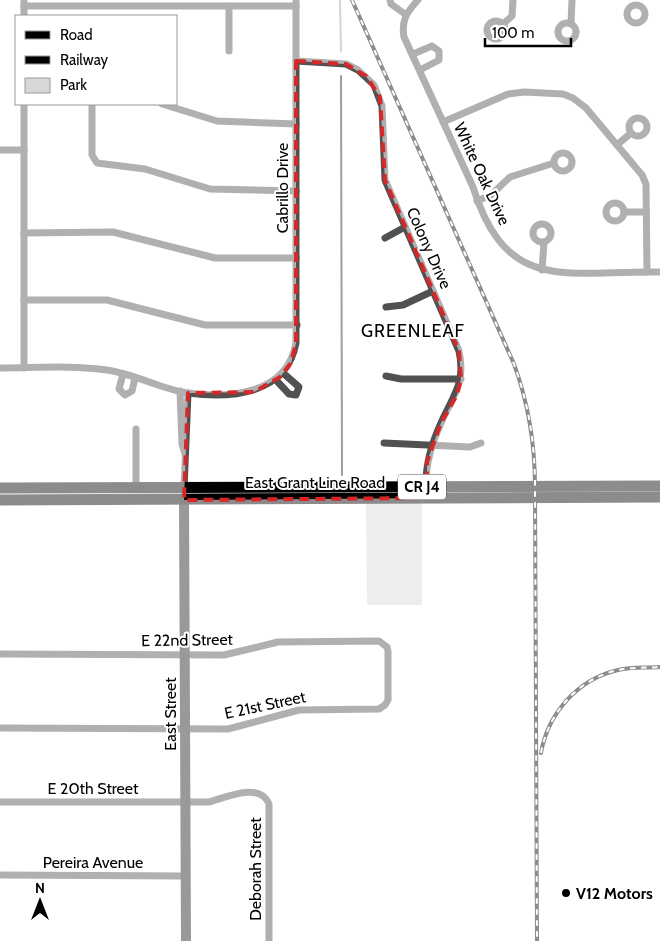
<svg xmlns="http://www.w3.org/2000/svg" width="660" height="941" viewBox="0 0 660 941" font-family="Cabin,sans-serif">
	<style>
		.green { fill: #d8d8d8 }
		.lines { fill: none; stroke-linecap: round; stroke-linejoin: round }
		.stream { stroke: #9f9f9f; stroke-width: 2 }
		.street { stroke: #515151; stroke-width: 7 }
		.secondary { stroke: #1e1e1e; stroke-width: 10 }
		.primary { stroke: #000; stroke-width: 11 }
		.rail-casing { stroke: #000; stroke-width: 4 }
		.rail { stroke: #fff; stroke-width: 2; stroke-dasharray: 5.5; stroke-linecap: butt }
		.marked { fill: none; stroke: #d62828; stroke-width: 4; stroke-dasharray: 10 6; stroke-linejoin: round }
		.poi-dot { fill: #000; stroke: #fff; stroke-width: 2 }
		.labels { text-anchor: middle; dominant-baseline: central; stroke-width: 4; stroke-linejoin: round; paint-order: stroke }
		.shield { fill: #fff; stroke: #4c4c4c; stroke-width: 1 }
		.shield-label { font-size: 15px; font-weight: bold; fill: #000 }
		.street-label { font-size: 16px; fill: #000; stroke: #fff }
		.poi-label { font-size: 16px; font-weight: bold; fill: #000; stroke: #fff; text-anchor: start }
		.neighbourhood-label { font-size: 18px; letter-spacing: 1px; fill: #000; stroke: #fff }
	</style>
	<rect width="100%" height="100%" fill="#fff"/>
	<polygon class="green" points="366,503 420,503 422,505 422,605 367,605"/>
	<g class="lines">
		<g class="stream">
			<polyline points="340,0 341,51"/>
			<polyline points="341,76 342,475"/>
		</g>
		<g class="street">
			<polyline points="390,0 391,4 405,14"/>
			<path d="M418,0C407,12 401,20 404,37L473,187C507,296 568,270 660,272"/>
			<circle cx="636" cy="14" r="9"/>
			<polyline points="24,6 296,6"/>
			<polyline points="24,16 24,0"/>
			<circle cx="496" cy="30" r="9"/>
			<circle cx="567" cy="32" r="9"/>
			<polyline points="571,23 572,0"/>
			<polyline points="503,24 512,16 513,0"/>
			<polyline points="229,51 229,6"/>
			<polyline points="413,54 432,46 439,51 439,60 420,70"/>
			<path d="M296,61L346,64L358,70L374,85L382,106L385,180L459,351C466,384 453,395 441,423C430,447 423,472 427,498"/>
			<polyline points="24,104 24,368"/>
			<polyline points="92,104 92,155 97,163 145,169 210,189 296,191"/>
			<polyline points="162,104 217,121 296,124"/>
			<circle cx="638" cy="127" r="9"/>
			<polyline points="443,122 508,94 524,92 563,94 573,98 586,108 642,175 646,184 647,272"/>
			<polyline points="617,145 631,133"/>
			<polyline points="0,150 24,150"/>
			<circle cx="563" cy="162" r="9"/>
			<polyline points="477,201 491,195 510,177 554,163"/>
			<circle cx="615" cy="212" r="9"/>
			<polyline points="624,212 646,212"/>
			<circle cx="542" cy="233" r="9"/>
			<polyline points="24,233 113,232 215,258 296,258"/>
			<polyline points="385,238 405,227"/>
			<polyline points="542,270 544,242"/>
			<polyline points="24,300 107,300 205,325 297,325"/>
			<polyline points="386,307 403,305 433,291"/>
			<path d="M0,368C35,368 72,365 107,370C135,374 161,389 188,393C231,399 287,394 296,343V0"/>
			<polyline points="123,374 119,389 125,395 132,391 135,378"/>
			<polyline points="386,376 401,379 461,379"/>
			<polyline points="276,380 289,394 296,395 299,387 283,373"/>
			<polyline points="180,391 182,444 185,454"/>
			<polyline points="384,443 470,447 481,443"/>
			<polyline points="136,487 136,429"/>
			<polyline points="184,489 188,393"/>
			<polyline points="0,654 224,655 278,642 379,641 387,647 388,651 388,700 385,705 379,709 299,710 228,729 0,728"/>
			<path d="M0,802H209C225,798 260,781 269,804V941"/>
			<polyline points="0,875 186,876"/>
		</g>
		<polyline class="secondary" points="184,500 186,941"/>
		<g class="primary">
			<polyline points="0,488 660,486"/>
			<polyline points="0,500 660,497"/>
		</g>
		<defs>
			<g id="rail">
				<path d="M352,0L514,364C529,405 535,444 535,487L537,941"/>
				<path d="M541,753C548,713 578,679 618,670C631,667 646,668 660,667"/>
			</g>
		</defs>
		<use href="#rail" class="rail-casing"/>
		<use href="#rail" class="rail"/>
	</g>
	<path d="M0 0H660V941H0ZM296,61L346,64L366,76L380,97L385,180L459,351L461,379L457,395L441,423L427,462V498L184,500L188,393L254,392L280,377L291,363L296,343Z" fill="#fff" fill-opacity=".55" fill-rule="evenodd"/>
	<path class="marked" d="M296,61L346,64L366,76L380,97L385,180L459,351L461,379L457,395L441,423L427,462V498L184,500L188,393L254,392L280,377L291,363L296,343Z"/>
	<circle class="poi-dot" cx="566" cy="893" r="5"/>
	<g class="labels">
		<rect class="shield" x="398" y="474.5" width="48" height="25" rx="4"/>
		<g class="shield-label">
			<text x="422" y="487">CR J4</text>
		</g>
		<g class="street-label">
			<text transform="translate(482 174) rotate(65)">White Oak Drive</text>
			<text transform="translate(282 188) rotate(-90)">Cabrillo Drive</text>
			<text transform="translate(429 248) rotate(66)">Colony Drive</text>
			<text x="315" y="482">East Grant Line Road</text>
			<text transform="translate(187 640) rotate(-1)">E 22nd Street</text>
			<text transform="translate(265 705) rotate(-12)">E 21st Street</text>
			<text transform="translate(170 714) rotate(-90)">East Street</text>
			<text x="93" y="788">E 20th Street</text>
			<text x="93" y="862">Pereira Avenue</text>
			<text transform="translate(255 869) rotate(-90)">Deborah Street</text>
		</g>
		<g class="poi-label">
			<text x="576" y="893">V12 Motors</text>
		</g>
		<g class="neighbourhood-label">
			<text x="413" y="331">GREENLEAF</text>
		</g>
	</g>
	<rect x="15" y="15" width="162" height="90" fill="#ffffff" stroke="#999999"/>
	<rect x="25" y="31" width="25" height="8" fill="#000000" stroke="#999999"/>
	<text x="60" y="40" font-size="15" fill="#000000">Road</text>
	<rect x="25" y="56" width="25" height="8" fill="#000000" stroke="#999999"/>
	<text x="60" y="65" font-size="15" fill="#000000">Railway</text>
	<rect x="25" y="78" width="25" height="15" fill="#d8d8d8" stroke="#999999"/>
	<text x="60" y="90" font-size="15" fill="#000000">Park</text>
	<g transform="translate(40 901)" stroke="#ffffff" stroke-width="4" paint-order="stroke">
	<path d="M0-4L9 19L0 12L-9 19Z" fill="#000000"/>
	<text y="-8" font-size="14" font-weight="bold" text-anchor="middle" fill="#000000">N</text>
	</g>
	<path d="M485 38v8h86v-8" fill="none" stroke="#000000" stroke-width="2.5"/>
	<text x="492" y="38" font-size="15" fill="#000000" stroke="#ffffff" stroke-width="4" paint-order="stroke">100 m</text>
</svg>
